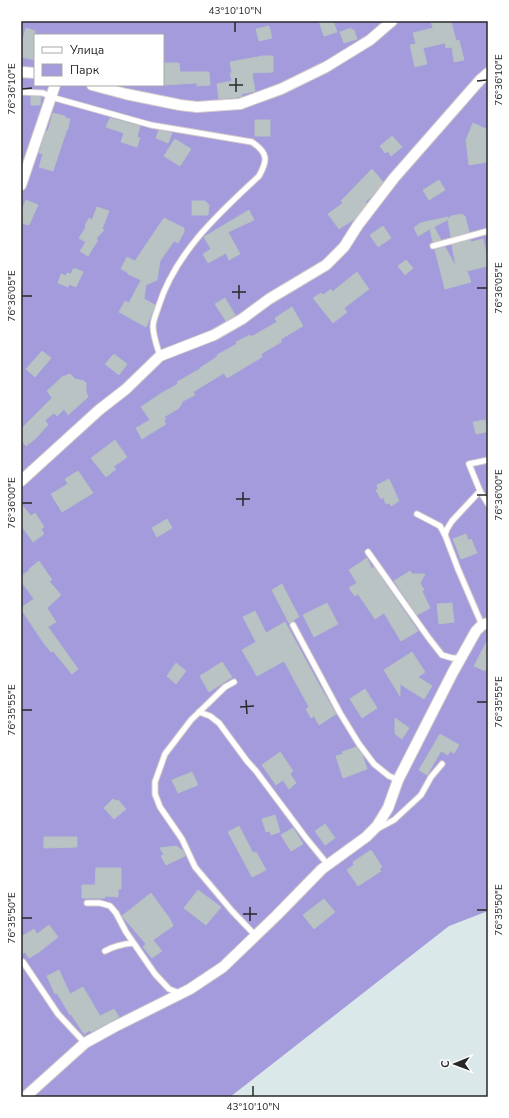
<svg xmlns="http://www.w3.org/2000/svg" width="509" height="1118" viewBox="0 0 509 1118" font-family="'Nunito Sans',sans-serif">
	<style>
		.green { fill: #a39bdb; fill-rule: evenodd }
		.building { fill: #bac3c4; stroke: #b4c2c4 }
		.lines { fill: none; stroke-linecap: round; stroke-linejoin: round }
		.service-casing { stroke: #d8cdc9; stroke-width: 7 }
		.minor-casing { stroke: #d8cdc9; stroke-width: 12 }
		.service { stroke: #fff; stroke-width: 5 }
		.minor { stroke: #fff; stroke-width: 10 }
		.ticks { fill: none; stroke: #282828; stroke-width: 1.5 }
		.neatline { fill: none; stroke: #282828; stroke-width: 1.5 }
		.ticks-label { font-size: 10px; text-anchor: middle; fill: #282828 }
	</style>
	<rect width="100%" height="100%" fill="#dae8e9"/>
	<path class="green" d="M21,21H488V911L449,926L230,1097H21ZM35,35H163V85H35Z"/>
	<g class="building">
		<polygon points="319,21 333,21 337,32 324,36"/>
		<polygon points="431,21 451,21 456,41 459,40 464,60 454,62 452,47 446,48 445,43 423,48 427,64 415,67 410,45 416,44 413,33 433,28"/>
		<polygon points="269,26 272,38 259,41 256,29"/>
		<polygon points="26,28 35,31 35,60 21,57 21,45"/>
		<polygon points="351,28 351,30 354,30 357,39 344,43 340,32"/>
		<polygon points="263,56 273,56 273,72 252,73 255,91 241,94 242,96 239,97 219,99 217,84 232,81 230,73 232,73 230,62"/>
		<polygon points="163,63 179,63 180,72 209,72 210,85 197,86 197,83 163,85"/>
		<polygon points="31,96 41,97 40,105 31,105"/>
		<polygon points="53,113 65,116 65,118 70,119 68,129 67,129 53,171 39,167 43,154 39,153 46,131 48,131"/>
		<polygon points="110,118 140,126 137,137 140,138 137,147 121,142 124,133 106,127"/>
		<rect x="255" y="120" width="15" height="16"/>
		<polygon points="473,123 488,130 488,162 469,165 466,140"/>
		<polygon points="159,130 172,133 168,143 156,138"/>
		<polygon points="392,136 402,147 391,156 388,151 385,153 380,146"/>
		<polygon points="175,139 191,149 180,166 164,156"/>
		<polygon points="372,169 383,182 372,196 365,202 367,203 356,218 339,229 328,214 343,203 341,201"/>
		<polygon points="439,180 445,190 429,200 423,190"/>
		<polygon points="26,200 38,205 29,225 21,223 21,212"/>
		<polygon points="192,201 205,201 209,205 208,215 192,215"/>
		<polygon points="97,207 109,211 102,229 104,230 96,239 98,240 88,256 80,251 86,242 79,238 86,227 85,226 89,218 92,220"/>
		<polygon points="249,210 254,220 228,232 240,254 229,260 226,253 208,263 203,254 211,249 204,237"/>
		<polygon points="463,214 463,216 465,216 469,232 451,237 448,221 449,219 434,227 441,240 433,242 430,229 418,236 414,228 420,223 448,217 449,219 451,216"/>
		<polygon points="164,218 184,228 184,232 178,243 174,241 160,261 157,280 146,285 144,299 155,305 150,318 146,327 119,312 125,301 129,303 141,280 128,274 127,272 121,269 127,257 135,261"/>
		<polygon points="383,226 391,238 378,247 370,235"/>
		<polygon points="483,239 488,260 488,266 467,271 471,282 445,289 435,250 445,247 456,267 452,245 470,240 471,242"/>
		<polygon points="406,260 413,268 405,275 398,266"/>
		<polygon points="73,269 77,269 83,272 76,287 69,284 68,287 58,283 61,274 66,276 67,273 71,274"/>
		<polygon points="357,272 369,289 344,308 347,312 333,323 313,298 321,293 323,295 331,289 332,292"/>
		<polygon points="225,298 235,315 226,321 215,304"/>
		<polygon points="292,307 303,326 281,339 281,342 261,354 262,357 227,378 224,373 193,392 195,395 183,401 179,408 164,417 166,419 164,420 166,424 142,439 136,428 150,420 141,407 160,394 178,384 177,382 200,369 200,368 218,356 217,355 237,344 236,342 250,335 251,337 277,322 275,318"/>
		<polygon points="42,351 51,358 35,377 26,369"/>
		<polygon points="114,354 127,364 119,375 105,364"/>
		<polygon points="70,374 75,379 84,381 86,383 86,392 88,397 68,415 64,409 57,416 54,413 45,420 48,425 35,439 26,446 21,440 21,429 52,398 47,391 62,377"/>
		<polygon points="485,420 487,432 476,434 473,422"/>
		<polygon points="115,440 127,457 113,467 116,469 106,477 91,458"/>
		<polygon points="78,471 93,493 62,512 51,494 68,484 65,479"/>
		<polygon points="389,479 399,501 391,506 390,503 386,504 383,497 381,499 376,490 378,489 377,485"/>
		<polygon points="21,504 31,516 35,513 44,527 41,529 44,534 33,542 21,525"/>
		<polygon points="167,519 172,528 157,537 152,528"/>
		<polygon points="466,534 468,540 471,539 477,553 461,559 453,539"/>
		<polygon points="367,558 372,569 374,567 418,631 401,641 384,613 375,619 358,594 355,596 349,588 357,583 349,570"/>
		<polygon points="39,561 52,580 49,581 61,595 47,608 56,622 48,627 78,669 72,674 53,651 51,652 43,642 21,609 21,608 34,599 21,581 21,576 30,570 29,569"/>
		<polygon points="410,571 412,574 425,574 420,583 424,590 422,591 430,608 417,615 394,581"/>
		<polygon points="282,584 299,617 289,623 272,590"/>
		<polygon points="327,603 338,624 314,637 303,615"/>
		<polygon points="452,603 454,622 439,624 437,604"/>
		<polygon points="255,611 266,633 285,622 318,683 336,714 319,725 314,716 311,718 306,709 309,707 284,661 257,676 242,650 256,642 243,617"/>
		<polygon points="488,639 488,664 485,671 474,666"/>
		<polygon points="412,652 425,672 418,677 432,686 424,699 400,684 400,696 384,670"/>
		<polygon points="222,662 232,677 209,692 200,676"/>
		<polygon points="176,663 186,671 176,684 167,676"/>
		<polygon points="365,689 377,708 362,718 350,699"/>
		<polygon points="395,718 409,728 402,739 395,734"/>
		<polygon points="440,734 459,745 454,753 450,751 448,755 441,751 427,775 419,770"/>
		<polygon points="356,747 362,754 367,769 343,778 336,756 343,754 342,752"/>
		<polygon points="280,752 293,771 290,774 296,783 289,789 283,780 276,785 262,765"/>
		<polygon points="192,772 198,785 178,793 172,780"/>
		<polygon points="113,799 116,801 118,800 126,809 114,819 104,808"/>
		<polygon points="275,815 280,832 271,835 270,831 266,832 262,819"/>
		<polygon points="325,824 335,838 325,845 315,831"/>
		<polygon points="239,826 253,853 256,852 266,870 252,877 228,832"/>
		<polygon points="293,828 303,844 291,851 281,835"/>
		<polygon points="44,837 77,837 77,847 44,848"/>
		<polygon points="176,846 183,851 185,856 166,865 161,856 164,855 160,848"/>
		<polygon points="371,850 382,867 379,869 381,871 358,886 347,870 354,865 353,862"/>
		<polygon points="96,868 121,868 121,889 118,889 118,897 105,896 105,898 82,898 82,885 95,885"/>
		<polygon points="198,890 221,907 206,925 184,908"/>
		<polygon points="151,893 170,919 173,926 153,940 162,951 152,958 143,947 146,944 122,916"/>
		<polygon points="324,899 335,912 314,929 303,915"/>
		<polygon points="49,925 58,937 39,952 29,958 25,952 21,955 21,937 34,929 37,934"/>
		<polygon points="59,970 70,994 83,987 100,1016 114,1009 119,1017 91,1032 90,1030 84,1034 71,1014 70,1015 57,993 55,994 47,976"/>
	</g>
	<g class="lines">
		<defs>
			<g id="service">
				<path d="M21,92L43,93L51,97L151,125L252,142C268,153 268,160 259,176C219,213 176,252 159,305C157,312 153,320 153,326C153,336 157,346 160,356"/>
				<polyline points="433,246 488,231"/>
				<polyline points="488,460 469,464 480,491 488,504"/>
				<polyline points="480,491 452,521 447,529 445,535 458,569 482,625"/>
				<polyline points="417,514 440,526 445,535"/>
				<polyline points="368,552 428,637 442,655 452,658 461,658"/>
				<polyline points="293,625 340,713 359,744 374,764 389,776 398,780"/>
				<polyline points="234,682 225,687 191,720 165,754 155,782 155,794 160,807 182,839 195,867 232,911 255,935"/>
				<polyline points="199,712 210,716 219,723 247,761 256,771 306,838 328,865"/>
				<polyline points="377,829 394,820 421,795 431,777 442,764"/>
				<polyline points="87,903 100,903 110,906 116,913 126,932 155,974 169,989 179,993"/>
				<path d="M105,951C114,946 123,944 133,943"/>
				<polyline points="23,962 58,1014 85,1043"/>
			</g>
			<g id="minor">
				<polyline points="21,72 35,73"/>
				<polyline points="92,85 126,94 180,105 197,107 240,104 281,89 326,67 370,40 392,21"/>
				<polyline points="21,185 55,85"/>
				<polyline points="21,481 99,410 126,389 160,356 214,335 242,319 269,299 326,265 344,247 358,225 394,178 480,80 488,73"/>
				<polyline points="25,1097 85,1043 114,1027 190,989 223,967 276,916 322,869 366,837 377,826 388,808 398,780 453,672 476,631 482,625 488,623"/>
			</g>
		</defs>
		<use href="#service" class="service-casing"/>
		<use href="#minor" class="minor-casing"/>
		<use href="#service" class="service"/>
		<use href="#minor" class="minor"/>
	</g>
	<path class="ticks" d="M235,22V32M236,78V92M477,81L487,80M229,85H243M22,89L32,88M239,285V299M477,288H487M232,292H246M22,296H32M243,492V506M477,495H487M236,499H250M22,503H32M246,700L247,714M477,702H487M240,707L254,706M22,710H32M250,907V921M477,910H487M243,914H257M22,918H32M253,1086V1096"/>
	<rect width="509" height="1118" fill="none" stroke="#ffffff" stroke-width="44"/>
	<rect x="34" y="34" width="130" height="52" fill="#ffffff" stroke="#a9a9a9"/>
	<rect x="42" y="47" width="20" height="6" fill="#ffffff" stroke="#a9a9a9"/>
	<text x="70" y="54" font-size="12" fill="#282828">Улица</text>
	<rect x="42" y="64" width="20" height="12" fill="#a39bdb" stroke="#a9a9a9"/>
	<text x="70" y="74" font-size="12" fill="#282828">Парк</text>
	<g transform="translate(455 1064) rotate(269)" stroke="#ffffff" stroke-width="3" paint-order="stroke">
	<path d="M0-3L7 15L0 10L-7 15Z" fill="#282828"/>
	<text y="-6" font-size="11" font-weight="bold" text-anchor="middle" fill="#282828">С</text>
	</g>
	<rect x="22" y="22" width="465" height="1074" class="neatline"/>
	<g class="ticks-label">
		<text x="235" y="14">43°10'10"N</text>
		<text transform="translate(498 80) rotate(-90)" y="4">76°36'10"E</text>
		<text transform="translate(11 89) rotate(-90)" y="4">76°36'10"E</text>
		<text transform="translate(498 288) rotate(-90)" y="4">76°36'05"E</text>
		<text transform="translate(11 296) rotate(-90)" y="4">76°36'05"E</text>
		<text transform="translate(498 495) rotate(-90)" y="4">76°36'00"E</text>
		<text transform="translate(11 503) rotate(-90)" y="4">76°36'00"E</text>
		<text transform="translate(498 702) rotate(-90)" y="4">76°35'55"E</text>
		<text transform="translate(11 710) rotate(-90)" y="4">76°35'55"E</text>
		<text transform="translate(498 910) rotate(-90)" y="4">76°35'50"E</text>
		<text transform="translate(11 918) rotate(-90)" y="4">76°35'50"E</text>
		<text x="253" y="1110">43°10'10"N</text>
	</g>
</svg>
